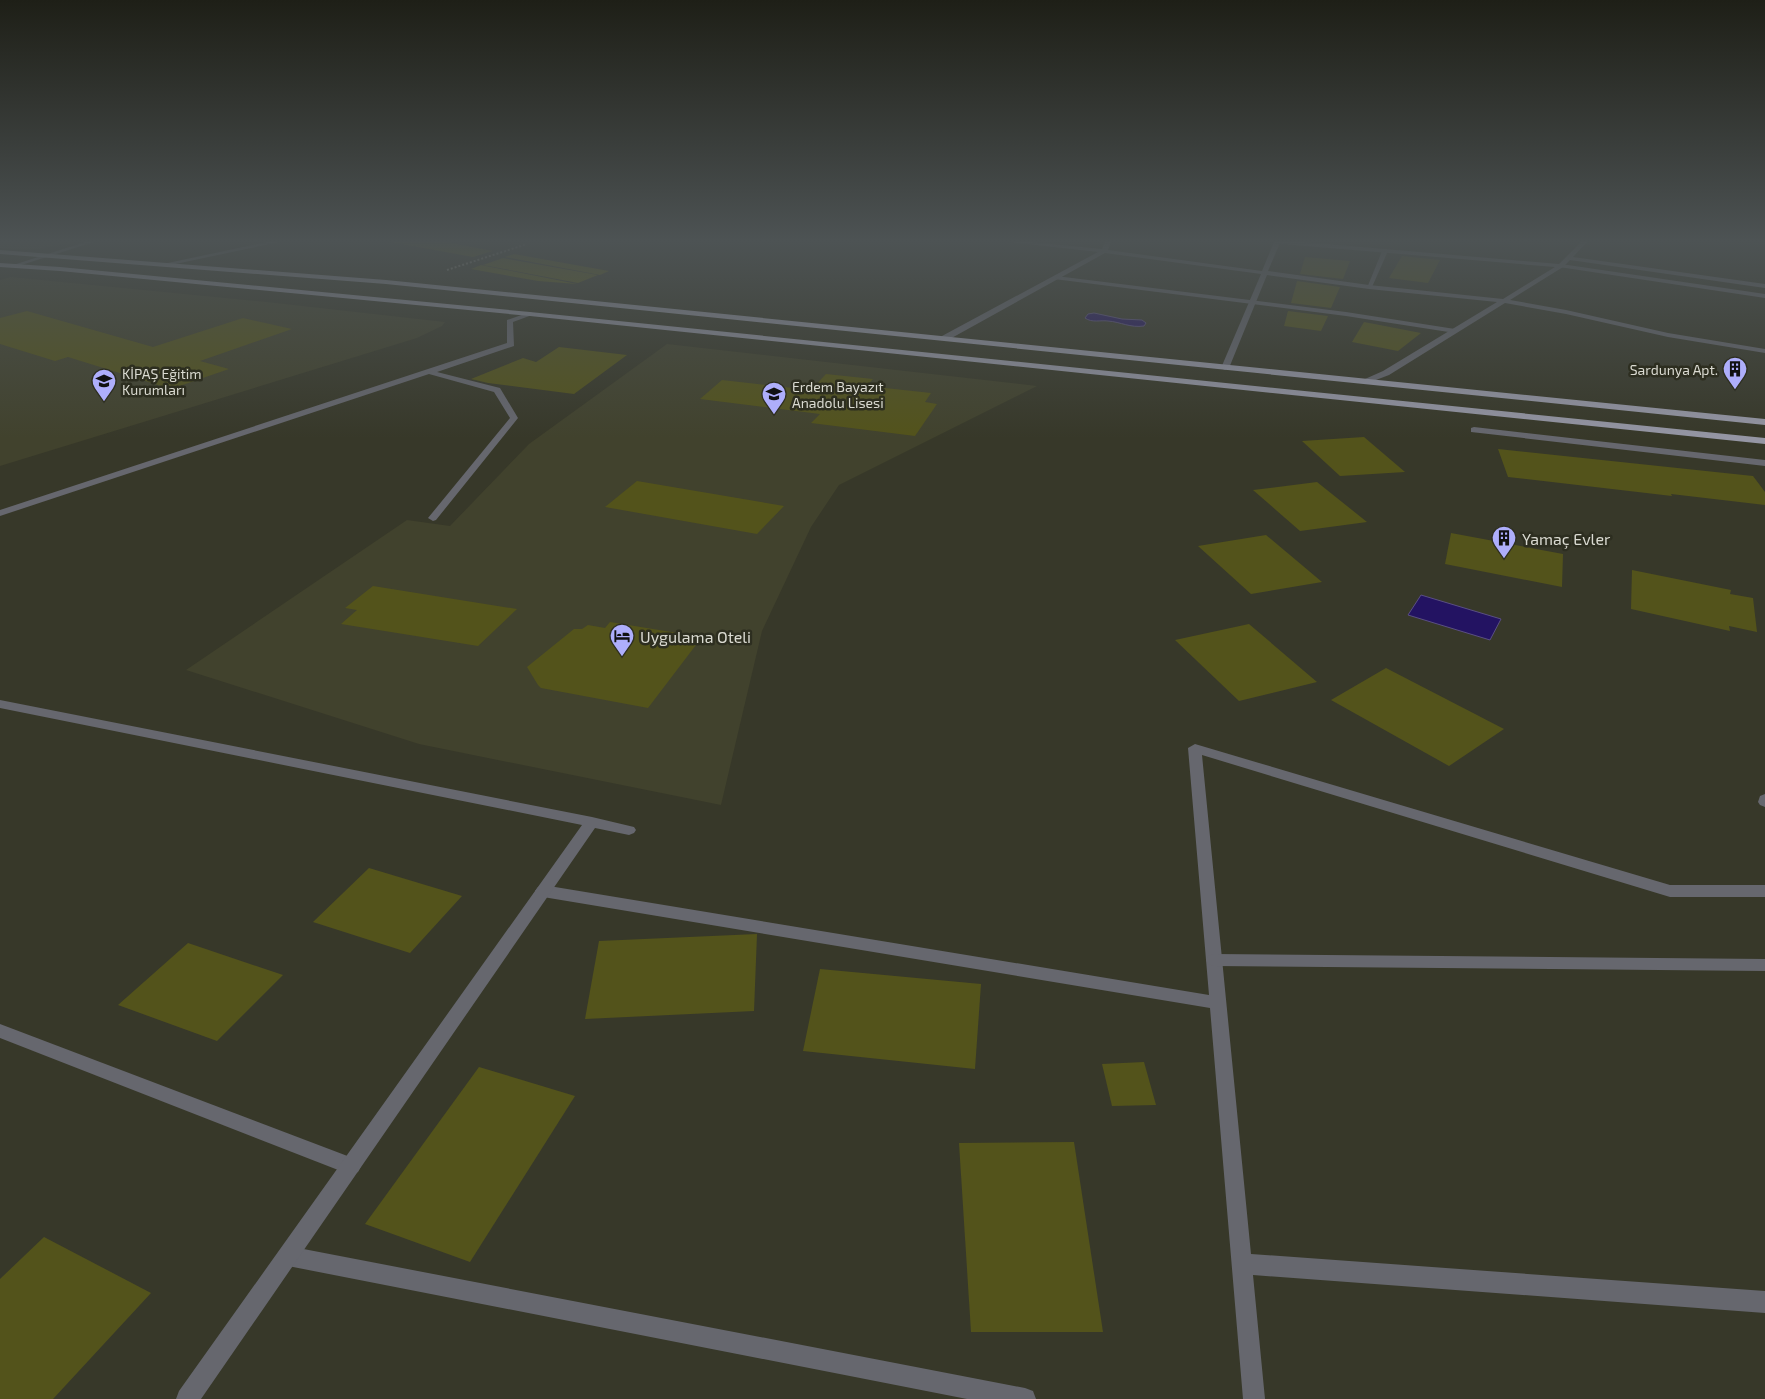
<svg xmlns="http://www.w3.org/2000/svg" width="1765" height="1399" viewBox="0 0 1765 1399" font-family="'Exo 2',sans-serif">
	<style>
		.built { fill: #41422d }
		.green { fill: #5f6014 }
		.water { fill: #231362; stroke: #5a4f83 }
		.building { fill: #53531b }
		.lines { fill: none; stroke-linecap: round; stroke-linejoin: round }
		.path { stroke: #8f8f83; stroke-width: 2; stroke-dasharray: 2 2; stroke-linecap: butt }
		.lane { fill: #66676e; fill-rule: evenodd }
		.street { fill: #66676e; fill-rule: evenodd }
		.primary { fill: #9596a4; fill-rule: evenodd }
		.labels { text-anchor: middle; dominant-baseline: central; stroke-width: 5; stroke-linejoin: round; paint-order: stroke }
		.far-poi-label { font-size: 14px; fill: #dadad1; stroke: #2d2e20; text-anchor: start }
		.poi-label { font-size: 16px; fill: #dadad1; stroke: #2d2e20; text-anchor: start }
	</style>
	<rect width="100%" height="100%" fill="#373829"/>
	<g class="built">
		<polygon points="0,242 78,242 31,250 0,248"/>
		<polygon points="11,277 267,302 445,322 442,326 417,338 0,466 0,280"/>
		<polygon points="667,344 1037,386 839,485 811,527 762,631 721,805 419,744 186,670 407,520 450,526 529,444"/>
	</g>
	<g class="green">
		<polygon points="390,242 446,242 493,251 473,257"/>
		<polygon points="514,254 609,271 600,275 505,257"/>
		<polygon points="503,258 598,275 578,283 483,265"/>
		<polygon points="481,265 577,284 538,281 471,269"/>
	</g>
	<g class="water">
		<path d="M1094,313L1122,319L1142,320L1146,323L1144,326C1130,328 1121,322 1108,321C1100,320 1092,323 1085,318L1088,314Z"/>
		<polygon points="1421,595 1501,619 1490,640 1408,615"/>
	</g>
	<g class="building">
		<polygon points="1402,256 1440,260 1428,283 1389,278"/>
		<polygon points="1305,257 1350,261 1343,279 1300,274"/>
		<polygon points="1297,281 1340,287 1331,308 1291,303"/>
		<polygon points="27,311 153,347 243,318 292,329 200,361 229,369 171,389 68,357 55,361 0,344 0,318"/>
		<polygon points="1288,311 1328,316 1321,331 1284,326"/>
		<polygon points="1364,322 1421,333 1398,351 1352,342"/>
		<polygon points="559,347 627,355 574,394 488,383 471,379 523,358 536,362"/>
		<polygon points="826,374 873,379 867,386 931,393 925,402 937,404 915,436 811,423 820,414 700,399 722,380 811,390"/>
		<polygon points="1364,437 1405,472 1340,476 1302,441"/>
		<polygon points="1498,449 1753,476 1765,492 1765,505 1671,494 1672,496 1508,477"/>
		<polygon points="637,481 784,506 757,534 605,507"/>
		<polygon points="1317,482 1367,522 1300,531 1253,490"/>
		<polygon points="1451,533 1563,554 1562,587 1445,564"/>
		<polygon points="1266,535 1322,582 1251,594 1198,546"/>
		<polygon points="1632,570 1731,590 1730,594 1753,598 1757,632 1729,626 1730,631 1631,609"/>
		<polygon points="373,586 517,609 478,646 341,624 357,610 345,608"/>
		<polygon points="610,622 702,637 648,708 541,688 538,685 527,667 574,629 582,629 588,625 605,628"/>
		<polygon points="1249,624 1317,682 1239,701 1175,640"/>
		<polygon points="1386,668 1504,729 1449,766 1331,700"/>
		<polygon points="369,868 462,896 410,953 313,922"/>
		<polygon points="757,934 754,1011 585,1019 599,941"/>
		<polygon points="188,943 283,975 217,1041 118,1005"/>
		<polygon points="820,969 981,984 975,1069 803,1051"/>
		<polygon points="1144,1062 1156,1105 1112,1106 1102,1064"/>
		<polygon points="479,1067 575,1096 470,1262 365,1224"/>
		<polygon points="1074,1142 1103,1332 971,1332 959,1143"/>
		<polygon points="44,1237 151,1293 53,1399 0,1399 0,1279"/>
	</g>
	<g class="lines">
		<polyline class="path" points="447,270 527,244"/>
		<g class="lane">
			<polygon points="1385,249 1388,251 1372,287 1367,288 1382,251"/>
			<polygon points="1561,264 1765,294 1765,298 1559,267"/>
			<polygon points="1056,276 1346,312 1455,329 1459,331 1455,333 1346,316 1054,279 1054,277"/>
			<polygon points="1474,427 1765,460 1765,466 1471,432 1471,428"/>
			<polygon points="1195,744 1670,885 1765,885 1765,897 1670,897 1202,755 1251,1254 1765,1291 1765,1313 1253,1275 1265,1399 1243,1399 1210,1008 543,897 538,895 535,891 538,887 543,885 1209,995 1188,748"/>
			<polygon points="0,1024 358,1160 361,1166 358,1172 351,1175 0,1038"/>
			<polygon points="288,1246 1025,1388 1033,1391 1036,1399 967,1399 288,1266 281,1263 278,1256 281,1249"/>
		</g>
		<g class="street">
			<polygon points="85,242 94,242 15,267 10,266"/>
			<polygon points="267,242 279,242 166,266 163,264"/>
			<path d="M1010,242H1031L1102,249L1105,242H1111L1108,250L1262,271L1274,242H1303L1559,264L1581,242H1587L1573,257L1765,284V288L1570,260L1563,267L1510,300L1566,310L1668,333L1765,349V353L1668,337L1566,314L1505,303L1389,375L1368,383L1364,381L1365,379L1383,371L1497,302L1369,289L1267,275L1229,368L1225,370L1221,368L1261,274L1105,253L948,340H942V336L1098,252ZM1280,243L1282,244L1555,267L1503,299L1369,285L1268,271Z"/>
			<polygon points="530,312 532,313 532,315 513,322 514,346 437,372 500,388 518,418 436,520 433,521 428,518 510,418 494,392 429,374 0,516 0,510 507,343 507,320"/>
			<polygon points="0,700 592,817 634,827 636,830 634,833 629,835 595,828 201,1399 176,1399 179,1391 582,825 0,708"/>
			<polygon points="1765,794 1765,807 1760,805 1758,802 1760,796"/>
			<polygon points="1214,954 1765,959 1765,971 1214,966 1208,964 1206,960 1208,956"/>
		</g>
		<g class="primary">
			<polygon points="0,250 386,280 1765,419 1765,425 386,284 0,254"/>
			<polygon points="0,263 60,267 530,312 1765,438 1765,444 530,316 60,271 0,267"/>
		</g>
	</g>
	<linearGradient id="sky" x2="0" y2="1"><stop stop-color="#1e1f17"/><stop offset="0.55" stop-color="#4d5354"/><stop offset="1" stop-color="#4d5354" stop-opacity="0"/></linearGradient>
	<rect width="1765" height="438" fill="url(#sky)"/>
	<defs>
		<symbol id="building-pin" viewBox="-11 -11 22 30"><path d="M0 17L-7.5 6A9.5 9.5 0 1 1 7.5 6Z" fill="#aeaefb" stroke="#2d2e20"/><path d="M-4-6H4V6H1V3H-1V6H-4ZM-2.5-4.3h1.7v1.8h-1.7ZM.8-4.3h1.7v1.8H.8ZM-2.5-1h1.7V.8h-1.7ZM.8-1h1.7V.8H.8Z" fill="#111"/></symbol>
		<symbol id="school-pin" viewBox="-11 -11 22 30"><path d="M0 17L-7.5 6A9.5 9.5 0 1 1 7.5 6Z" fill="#aeaefb" stroke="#2d2e20"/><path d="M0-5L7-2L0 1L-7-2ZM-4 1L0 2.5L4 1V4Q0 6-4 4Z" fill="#111"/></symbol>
		<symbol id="hotel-pin" viewBox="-11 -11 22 30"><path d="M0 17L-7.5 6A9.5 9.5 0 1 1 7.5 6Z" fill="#aeaefb" stroke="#2d2e20"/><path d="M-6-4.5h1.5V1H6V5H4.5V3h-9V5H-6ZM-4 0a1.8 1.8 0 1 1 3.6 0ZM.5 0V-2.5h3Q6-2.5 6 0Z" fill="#111"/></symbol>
	</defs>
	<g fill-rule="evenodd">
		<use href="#building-pin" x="1721" y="355" width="28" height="38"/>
		<use href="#school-pin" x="90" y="367" width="28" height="38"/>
		<use href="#school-pin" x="760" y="380" width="28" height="38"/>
		<use href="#building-pin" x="1490" y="524" width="28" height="38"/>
		<use href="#hotel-pin" x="608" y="622" width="28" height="38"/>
	</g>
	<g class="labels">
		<g class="far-poi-label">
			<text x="1718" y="369" text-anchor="end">Sardunya Apt.</text>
			<text x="122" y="373">KİPAŞ Eğitim<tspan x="122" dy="16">Kurumları</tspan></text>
			<text x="792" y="386">Erdem Bayazıt<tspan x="792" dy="16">Anadolu Lisesi</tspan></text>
		</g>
		<g class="poi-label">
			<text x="1522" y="538">Yamaç Evler</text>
			<text x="640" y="636">Uygulama Oteli</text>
		</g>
	</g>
</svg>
